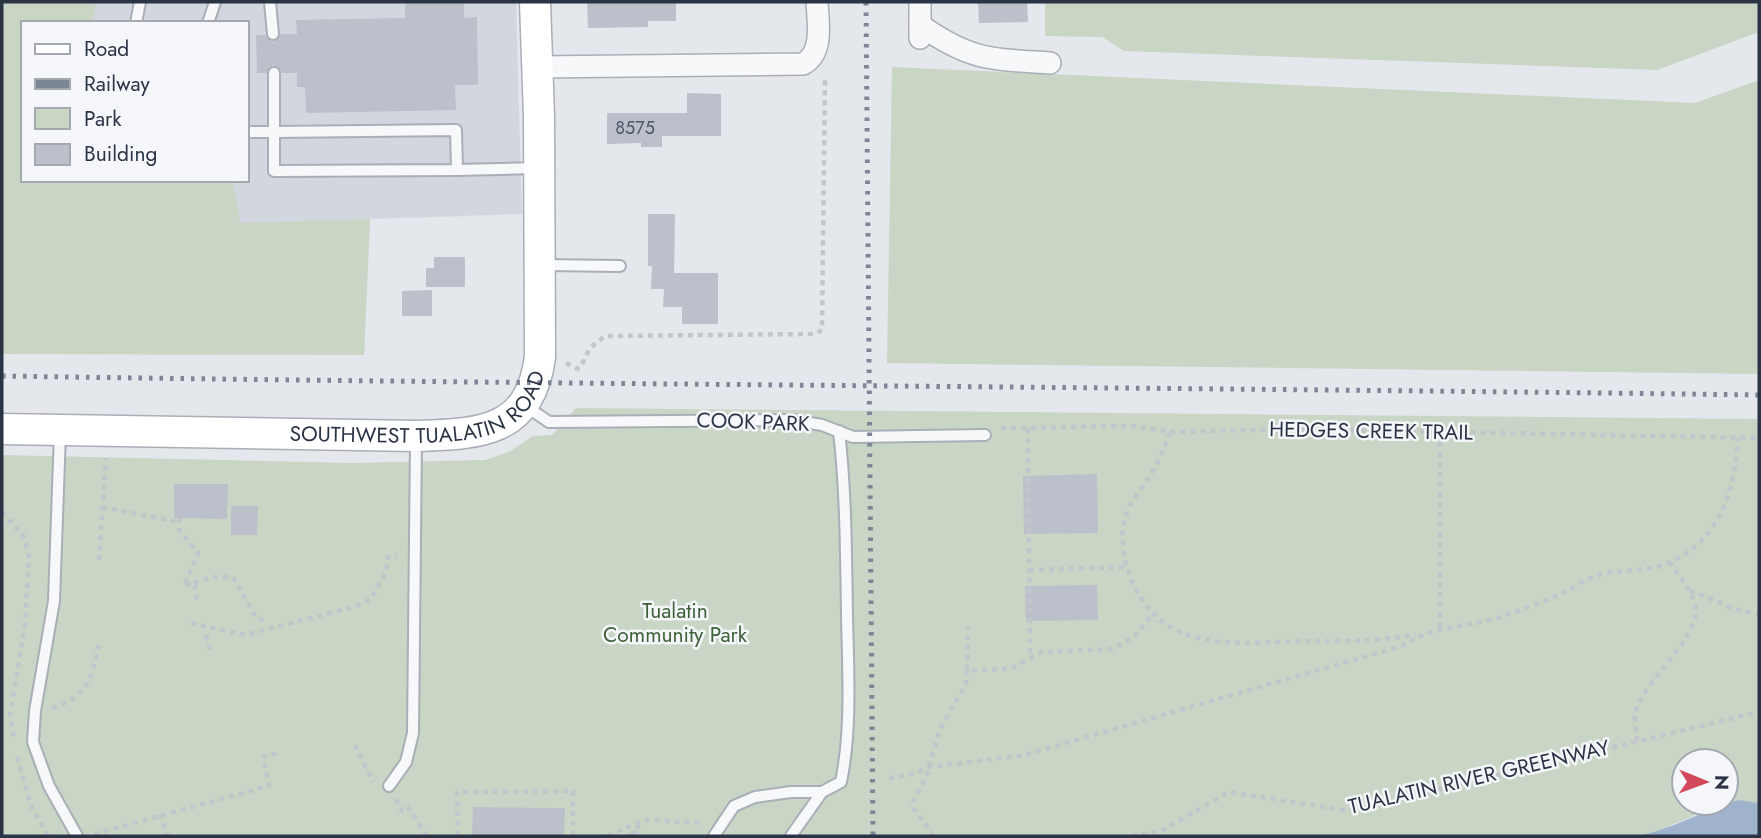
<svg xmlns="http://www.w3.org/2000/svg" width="1761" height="838" viewBox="0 0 1761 838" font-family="Jost,sans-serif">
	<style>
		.built { fill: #d2d6de }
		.green { fill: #c9d6c5; fill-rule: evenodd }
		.water { fill: #9fb4cc }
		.building { fill: #bbc0ca }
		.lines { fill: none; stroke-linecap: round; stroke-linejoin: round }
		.service-casing { stroke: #a9aeb7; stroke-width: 14 }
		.minor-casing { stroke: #a9aeb7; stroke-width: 24 }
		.secondary-casing { stroke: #a9aeb7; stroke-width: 33 }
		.path { stroke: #c2c5cb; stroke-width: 4.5; stroke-dasharray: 5 5; stroke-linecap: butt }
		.service { stroke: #f7f8fa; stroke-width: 10 }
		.minor { stroke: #f7f8fa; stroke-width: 21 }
		.secondary { stroke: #fff; stroke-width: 30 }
		.rail { stroke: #7d8696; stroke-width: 5; stroke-dasharray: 3.5 7; stroke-linecap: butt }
		.labels { text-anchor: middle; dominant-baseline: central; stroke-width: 5; stroke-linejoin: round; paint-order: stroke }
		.number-label { font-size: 18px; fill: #4f5766 }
		.street-label { font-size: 21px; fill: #2b3445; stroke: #f4f6f9 }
		.park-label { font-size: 21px; fill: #3f6138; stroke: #f4f6f9 }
	</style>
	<rect width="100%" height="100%" fill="#e4e7ec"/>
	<polygon class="built" points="96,2 516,2 522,214 370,219 364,355 18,198 23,180 247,180 247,23 27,23 93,9"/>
	<g class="green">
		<polygon points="2,2 96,2 93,23 23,23 23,180 233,180 240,223 370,219 364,355 2,354"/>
		<polygon points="1045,2 1759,2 1759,32 1657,70 1124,51 1102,37 1045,36"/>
		<polygon points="892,67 1695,103 1759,80 1759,374 887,363"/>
		<path d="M576,408L1759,419V803C1712,797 1683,827 1638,836H2V455L352,463L485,460L509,452L533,436L552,435ZM1684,761H1726V803H1684Z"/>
	</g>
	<path class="water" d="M1738,800L1759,803V836H1638C1673,829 1703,810 1738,800Z"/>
	<g class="building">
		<polygon points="405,2 464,2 464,18 477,17 478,85 455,85 456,110 306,113 305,87 297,87 297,73 282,73 273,65 266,73 257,73 256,35 265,35 273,42 281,34 297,34 296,20 405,18"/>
		<polygon points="587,2 676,2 676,21 648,21 648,27 588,28"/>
		<polygon points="978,2 1027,2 1028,22 979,23"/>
		<polygon points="687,93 721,94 721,136 662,136 662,147 641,147 641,143 607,144 607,113 687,113"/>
		<polygon points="648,214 675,214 674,273 718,273 718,324 682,324 682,307 663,307 664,289 651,289 652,266 648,266"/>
		<polygon points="434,257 465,257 465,287 426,287 426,268 434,268"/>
		<polygon points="432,290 432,316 402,316 402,291"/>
		<polygon points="1097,474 1098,533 1024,534 1023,476"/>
		<polygon points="174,484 228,484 227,519 174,518"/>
		<polygon points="231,506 258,506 257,535 231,535"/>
		<polygon points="1097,585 1098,620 1026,621 1025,586"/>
		<polygon points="473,807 565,808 564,836 472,836"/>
	</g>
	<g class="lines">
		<defs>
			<g id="service">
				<polyline points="270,2 273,34"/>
				<polyline points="136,23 140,2"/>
				<polyline points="208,23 215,2"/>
				<polyline points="247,132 274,132 456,130 457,170 274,171 274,73"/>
				<polyline points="457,170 538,168"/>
				<polyline points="542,265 620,266"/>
				<polyline points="524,405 549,422 793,420 822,425 853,437 985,435"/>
				<polyline points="60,433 54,601 35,711 33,742 49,786 77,836"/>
				<polyline points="389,786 406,762 413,733 416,439"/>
				<path d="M714,836L734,806L755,797L791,792H822L841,782C852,728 848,670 847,615C846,554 846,492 839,431"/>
				<polyline points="791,836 822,792"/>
			</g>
			<g id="minor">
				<path d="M920,25C971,61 991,59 1050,63"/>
				<polyline points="920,38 920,2"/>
				<path d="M537,67L803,64C824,53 818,22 817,2"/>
			</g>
			<g id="secondary">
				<path id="s1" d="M2,429L416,436C480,434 530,433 540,357L539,117L535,2"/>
			</g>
		</defs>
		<use href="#service" class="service-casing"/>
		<use href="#minor" class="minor-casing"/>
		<use href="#secondary" class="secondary-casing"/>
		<g class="path">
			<polyline points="566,363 580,370"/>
			<polyline points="582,364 590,348 605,336 815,334 822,330 825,76"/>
			<polyline points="1001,428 1133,426 1170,432 1300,429 1759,438"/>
			<polyline points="1028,428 1030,657"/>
			<path d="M1170,432C1165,444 1161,456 1155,467C1145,486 1128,501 1124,523C1120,544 1125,567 1134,585C1167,656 1240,642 1304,641C1342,641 1379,642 1416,634"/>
			<polyline points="1440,432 1440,629"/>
			<polyline points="102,507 179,522"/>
			<polyline points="2,512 23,535 29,555 25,625 10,715 14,738"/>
			<polyline points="179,518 179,530 198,553 184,586 194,583 198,604"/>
			<polyline points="99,560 106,458"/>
			<polyline points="1029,570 1127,567"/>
			<polyline points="194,583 212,577 233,577 257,619 267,620"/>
			<polyline points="1690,590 1734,609 1759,614"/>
			<polyline points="191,623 245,635 354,607 371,599 386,572 388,557 397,557"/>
			<polyline points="206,635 211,654"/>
			<polyline points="967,670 968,627"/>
			<path d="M52,708C89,696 91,679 99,645"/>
			<path d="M1637,741C1637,733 1634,722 1635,714C1642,680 1703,637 1695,605C1691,589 1679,576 1670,562"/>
			<polyline points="355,745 373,782"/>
			<polyline points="17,757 32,808 48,836"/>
			<path d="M889,778L914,774L930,767L1024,755L1402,646C1430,627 1461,627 1493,619C1510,615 1527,607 1544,601C1564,595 1581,580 1602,574C1624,569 1649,572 1670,562C1721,540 1735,488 1738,438"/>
			<polyline points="396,799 402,811 408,807 427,836"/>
			<polyline points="159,814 168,836"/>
			<polyline points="634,831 639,836"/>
			<polyline points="94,834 269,786 263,757 279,753"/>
			<polyline points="458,836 457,792 573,791 573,836"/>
			<polyline points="608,836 644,820 703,823"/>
			<polyline points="630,836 641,823"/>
			<polyline points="934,836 914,809 913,801 926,777 940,729 966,684 967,670 1010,669 1042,652 1112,649 1134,637 1152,615"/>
			<polyline points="1132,836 1161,831 1229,792 1349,811 1759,712"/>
		</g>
		<use href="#service" class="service"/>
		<use href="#minor" class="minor"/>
		<use href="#secondary" class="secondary"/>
		<g class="rail">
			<polyline points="866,2 873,836"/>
			<path d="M2,376C588,385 1173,387 1759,395"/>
		</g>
	</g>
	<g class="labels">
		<g class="number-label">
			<text x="635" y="128">8575</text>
		</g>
		<g class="street-label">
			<text stroke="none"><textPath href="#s1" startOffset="427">SOUTHWEST TUALATIN ROAD</textPath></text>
			<text transform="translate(753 422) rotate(2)">COOK PARK</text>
			<text transform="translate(1371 431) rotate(1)">HEDGES CREEK TRAIL</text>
			<text transform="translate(1479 777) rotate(-13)">TUALATIN RIVER GREENWAY</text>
		</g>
		<g class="park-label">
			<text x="675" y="611">Tualatin<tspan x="675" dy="24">Community Park</tspan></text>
		</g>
	</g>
	<rect width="1761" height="838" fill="none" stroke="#2b3445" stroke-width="7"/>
	<rect x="21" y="21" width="228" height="161" fill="#f4f6f9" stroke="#a4a8b1" stroke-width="2"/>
	<rect x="35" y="44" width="35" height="10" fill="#ffffff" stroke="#a4a8b1" stroke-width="2"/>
	<text x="84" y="56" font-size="21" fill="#2b3445">Road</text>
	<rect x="35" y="79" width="35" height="10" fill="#7d8696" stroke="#a4a8b1" stroke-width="2"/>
	<text x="84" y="91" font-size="21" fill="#2b3445">Railway</text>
	<rect x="35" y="108" width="35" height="21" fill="#c9d6c5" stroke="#a4a8b1" stroke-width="2"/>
	<text x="84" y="126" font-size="21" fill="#2b3445">Park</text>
	<rect x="35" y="144" width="35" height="21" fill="#bbc0ca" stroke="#a4a8b1" stroke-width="2"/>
	<text x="84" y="161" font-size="21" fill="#2b3445">Building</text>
	<g transform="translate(1705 782) rotate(91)"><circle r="33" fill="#f4f6f9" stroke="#a4a8b1" stroke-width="2"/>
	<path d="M0-5L12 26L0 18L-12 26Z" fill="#d1495b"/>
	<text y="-10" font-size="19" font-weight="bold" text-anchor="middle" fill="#2b3445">N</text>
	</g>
</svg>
